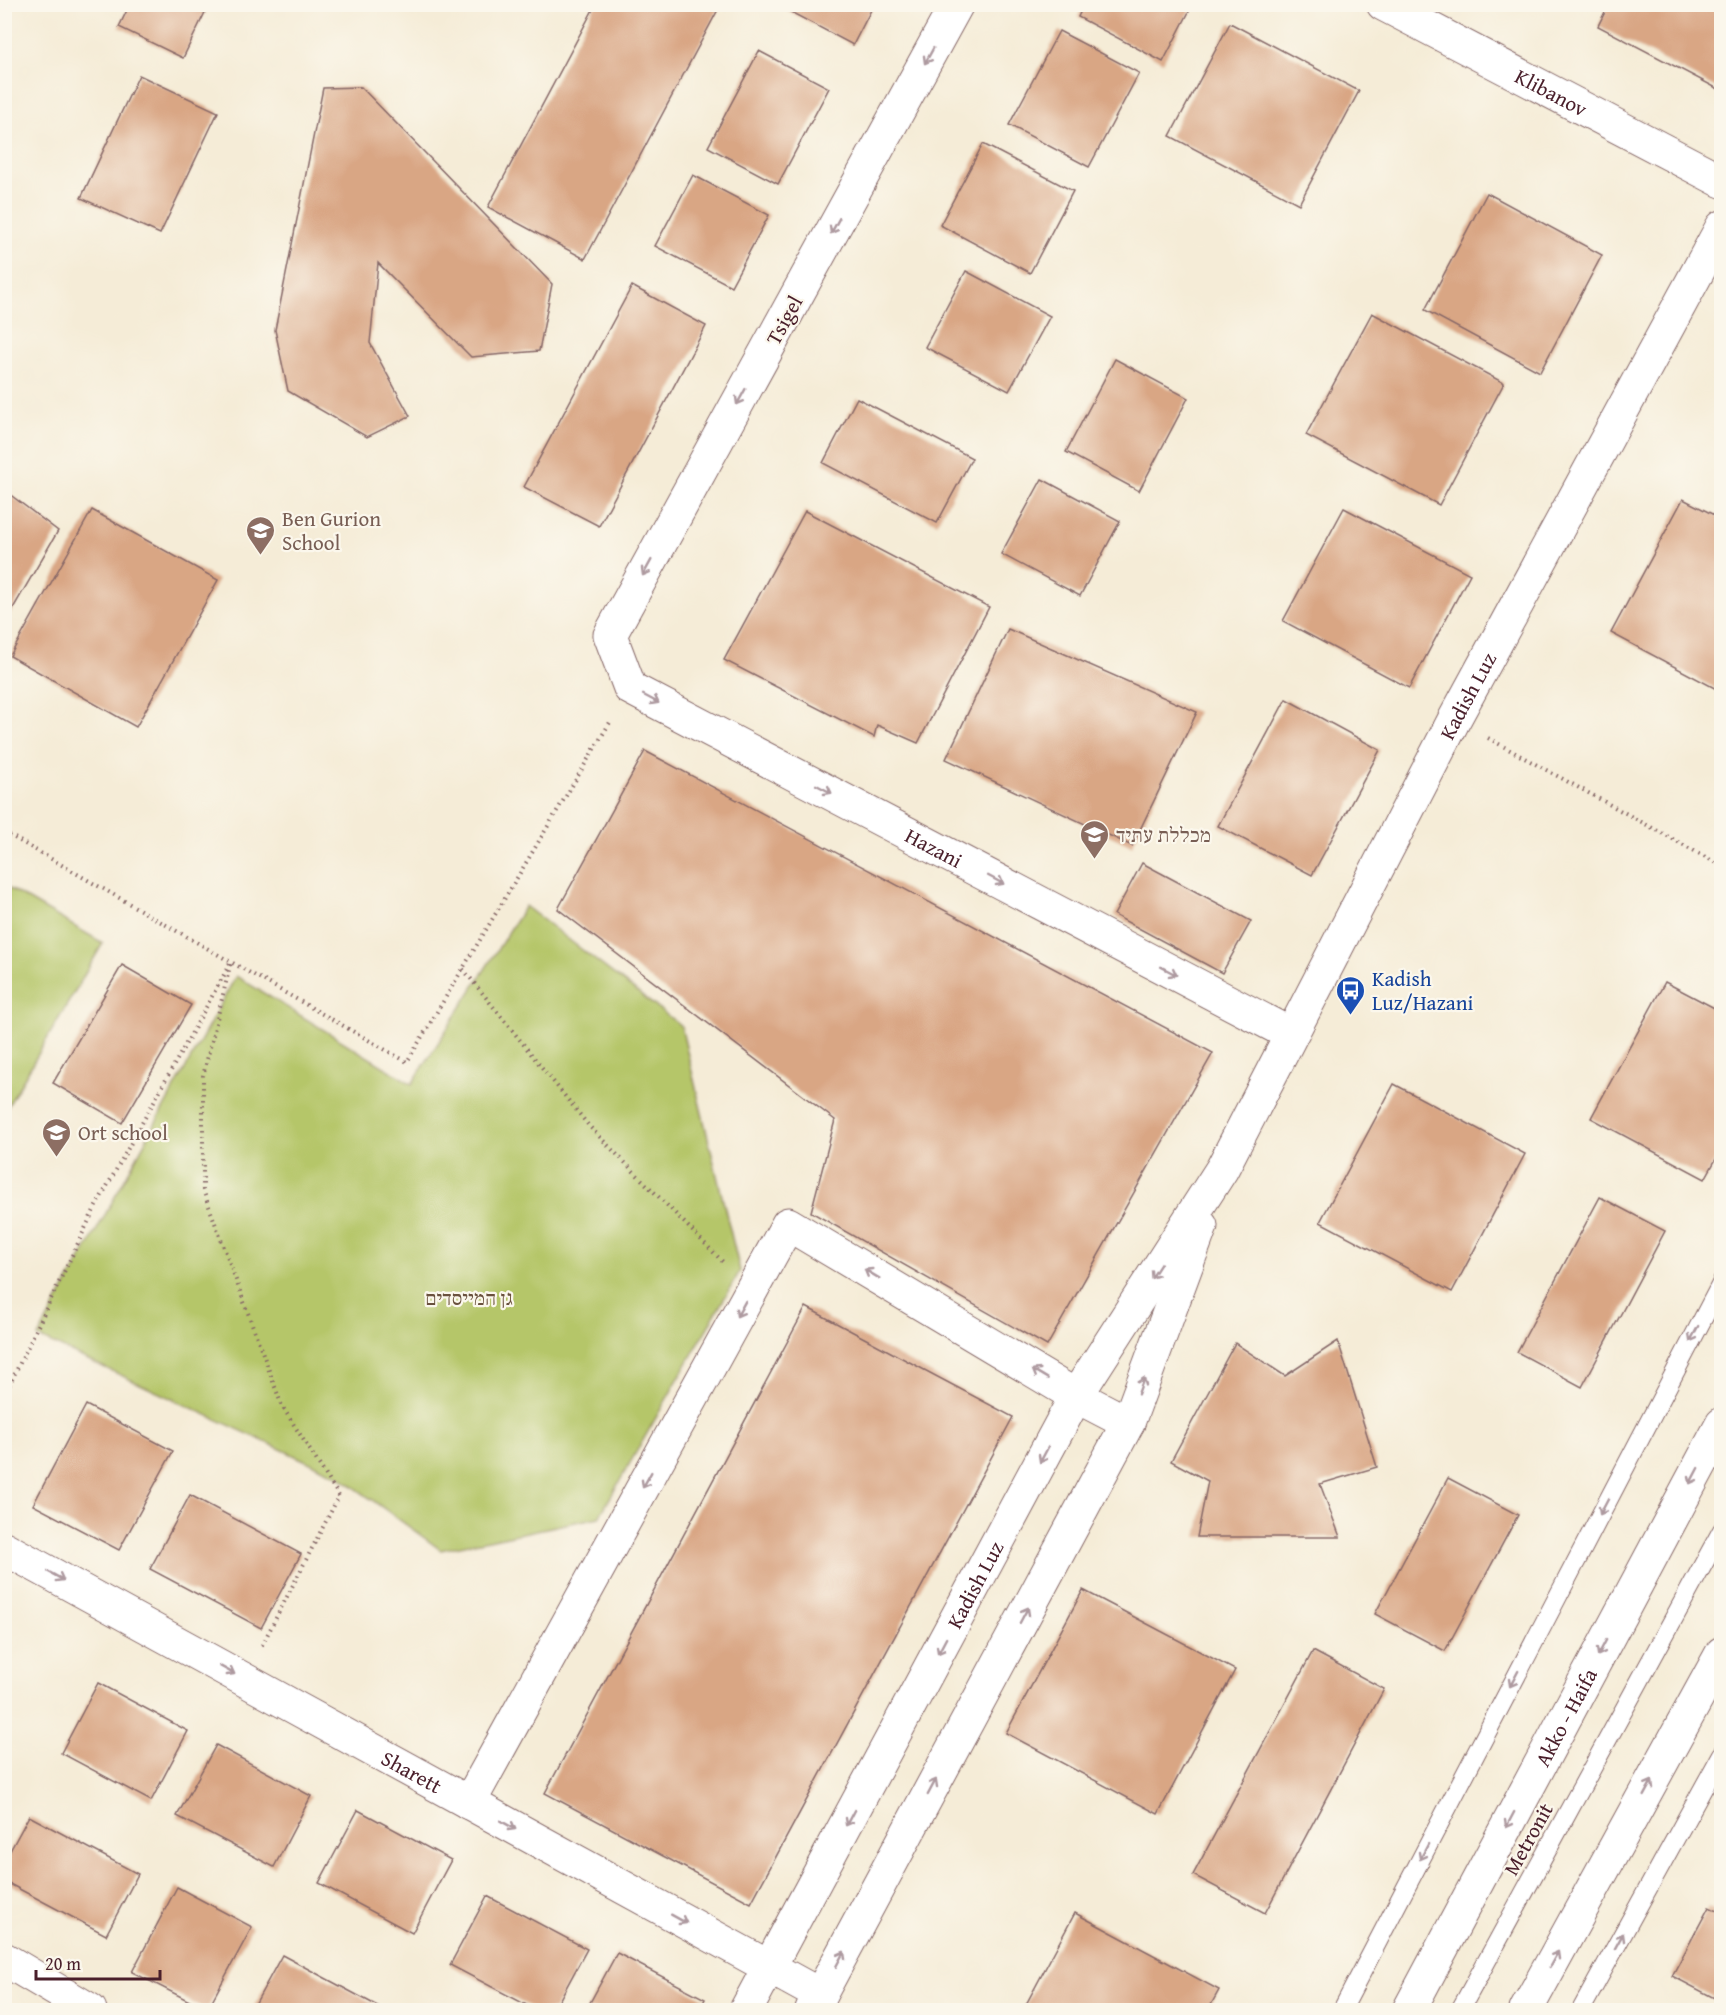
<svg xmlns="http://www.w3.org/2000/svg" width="1726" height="2015" viewBox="0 0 1726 2015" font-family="'Gentium Book Plus','Frank Ruhl Libre',serif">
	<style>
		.green { fill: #b5c669; stroke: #80724a; stroke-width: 1.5 }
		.building { fill: #d9a684 }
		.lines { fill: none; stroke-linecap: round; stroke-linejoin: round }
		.lane-casing { stroke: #866767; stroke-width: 20 }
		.street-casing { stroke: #866767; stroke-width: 35 }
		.secondary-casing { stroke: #866767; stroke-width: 35 }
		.highway-casing { stroke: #866767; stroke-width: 35 }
		.path { stroke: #866767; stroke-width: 4; stroke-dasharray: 1.5 4.5; stroke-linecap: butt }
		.lane { stroke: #fff; stroke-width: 18 }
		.street { stroke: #fff; stroke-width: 33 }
		.secondary { stroke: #fff; stroke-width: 33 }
		.highway { stroke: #fff; stroke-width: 33 }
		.oneway { stroke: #ae9aa0 }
		.labels { text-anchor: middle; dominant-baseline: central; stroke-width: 4.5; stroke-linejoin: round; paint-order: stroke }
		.street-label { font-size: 21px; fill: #4a1f2b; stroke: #fbf7ec }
		.education-label { font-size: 21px; fill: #785e54; stroke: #fbf7ec; text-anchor: start }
		.transit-label { font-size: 21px; fill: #164399; stroke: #fbf7ec; text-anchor: start }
		.park-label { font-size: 21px; fill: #6a513e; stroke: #fbf7ec }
	</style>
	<rect width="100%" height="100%" fill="#fbf7ec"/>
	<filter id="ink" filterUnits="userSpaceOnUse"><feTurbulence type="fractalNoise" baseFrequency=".0167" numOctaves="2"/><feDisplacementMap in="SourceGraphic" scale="12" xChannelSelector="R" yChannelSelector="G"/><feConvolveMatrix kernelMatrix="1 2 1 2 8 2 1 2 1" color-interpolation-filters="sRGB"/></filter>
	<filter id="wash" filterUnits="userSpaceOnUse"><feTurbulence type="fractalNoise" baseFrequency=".008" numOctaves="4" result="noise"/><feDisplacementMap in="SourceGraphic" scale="24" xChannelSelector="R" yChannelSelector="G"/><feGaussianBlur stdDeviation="1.35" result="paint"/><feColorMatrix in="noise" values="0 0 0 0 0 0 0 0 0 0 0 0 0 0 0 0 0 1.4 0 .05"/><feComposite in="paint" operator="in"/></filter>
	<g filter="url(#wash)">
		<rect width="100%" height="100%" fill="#f5ecd7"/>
		<g class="green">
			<polygon points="5,886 103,943 5,1111"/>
			<polygon points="525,906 681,1026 740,1271 599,1517 441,1550 339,1476 38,1337 236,976 412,1084"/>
		</g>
		<g id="blocks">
			<g class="building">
				<polygon points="130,4 209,4 183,58 119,27"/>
				<polygon points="596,4 721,4 585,259 488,207"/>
				<polygon points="785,4 874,4 853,45 783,8"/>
				<polygon points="1084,4 1193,4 1163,62 1078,17"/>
				<polygon points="1609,4 1722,4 1722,91 1598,26"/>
				<polygon points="1230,23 1359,91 1299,204 1170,136"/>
				<polygon points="1059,31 1139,73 1089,167 1009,125"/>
				<polygon points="759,51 829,88 778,184 708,147"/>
				<polygon points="139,75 218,112 160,234 81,198"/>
				<polygon points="361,87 552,284 539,351 471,357 378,263 370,343 410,416 367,437 288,391 275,330 323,88"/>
				<polygon points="983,144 1073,191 1030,273 940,225"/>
				<polygon points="693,175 769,215 731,286 655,246"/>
				<polygon points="1487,193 1602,255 1540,372 1425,310"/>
				<polygon points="966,271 1050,316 1009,391 925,347"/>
				<polygon points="632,286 706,326 599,526 524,487"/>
				<polygon points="1372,313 1504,383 1439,505 1306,435"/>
				<polygon points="1115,359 1188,398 1139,491 1066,452"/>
				<polygon points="857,398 972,458 937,523 823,463"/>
				<polygon points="1042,479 1120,521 1080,596 1001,554"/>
				<polygon points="4,490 58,531 4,624"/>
				<polygon points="1683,499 1722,519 1722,692 1611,633"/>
				<polygon points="1344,508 1470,574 1409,688 1283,621"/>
				<polygon points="92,510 218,580 136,727 10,656"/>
				<polygon points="805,511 989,607 918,743 877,725 874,737 724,660"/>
				<polygon points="1008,629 1197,712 1132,846 946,759"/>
				<polygon points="1286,699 1380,750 1312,875 1218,826"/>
				<polygon points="645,751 1213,1053 1047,1346 811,1212 835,1120 558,909"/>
				<polygon points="1142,863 1251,921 1222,973 1114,915"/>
				<polygon points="122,965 191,1005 122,1123 53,1083"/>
				<polygon points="1665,982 1722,1012 1722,1148 1705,1179 1591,1118"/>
				<polygon points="1394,1084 1525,1154 1452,1292 1320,1222"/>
				<polygon points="1600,1197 1665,1231 1582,1387 1517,1352"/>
				<polygon points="806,1307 1013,1417 751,1903 545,1793"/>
				<polygon points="1338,1341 1377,1467 1320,1484 1340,1537 1197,1537 1208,1481 1171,1461 1235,1343 1285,1376"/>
				<polygon points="86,1405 173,1451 119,1550 33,1505"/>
				<polygon points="1448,1478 1518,1515 1445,1651 1375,1614"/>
				<polygon points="190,1495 301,1554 261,1628 150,1569"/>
				<polygon points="1083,1590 1235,1670 1158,1814 1006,1733"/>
				<polygon points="1313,1651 1384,1689 1265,1913 1193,1875"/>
				<polygon points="98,1683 188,1731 151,1801 61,1753"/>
				<polygon points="216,1745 311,1796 274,1867 177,1816"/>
				<polygon points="358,1810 451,1860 412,1933 319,1883"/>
				<polygon points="29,1816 138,1874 106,1935 4,1881 4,1862"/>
				<polygon points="177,1887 252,1927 207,2010 132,1972"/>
				<polygon points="487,1896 587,1949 554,2010 536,2010 450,1965"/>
				<polygon points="1709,1907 1722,1913 1722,2002 1672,1976"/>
				<polygon points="1075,1913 1219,1990 1208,2010 1023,2010"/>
				<polygon points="617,1953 705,1999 699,2010 586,2010"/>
				<polygon points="282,1955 385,2010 252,2010"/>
			</g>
		</g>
	</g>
	<g filter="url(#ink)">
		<use href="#blocks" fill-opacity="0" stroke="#866767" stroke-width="1.5"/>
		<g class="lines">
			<defs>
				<g id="lane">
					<polyline points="1342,2010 1722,1282"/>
					<polyline points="1460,2010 1722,1530"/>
					<polyline points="1581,2010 1722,1754"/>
				</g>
				<g id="street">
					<path id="s1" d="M957,4L610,635L630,688L1290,1034"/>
					<path id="s2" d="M1383,4L1722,181"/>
					<path id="s3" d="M4,1548L820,1995"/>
					<polyline points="469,1803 788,1224 1076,1396 1128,1423"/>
					<polyline points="4,1959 90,2010"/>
				</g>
				<g id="secondary">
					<path id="s4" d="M746,2010L1076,1396L1222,1169L1454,720L1722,227"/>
					<polyline points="812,2010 1128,1423 1201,1226"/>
				</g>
				<g id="highway">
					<path id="s5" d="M1409,2010L1722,1424"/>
					<polyline points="1526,2010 1722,1653"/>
				</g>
			</defs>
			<use href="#lane" class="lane-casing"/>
			<use href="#street" class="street-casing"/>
			<use href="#secondary" class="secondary-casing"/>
			<use href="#highway" class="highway-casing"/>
			<g class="path">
				<polyline points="1488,738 1722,866"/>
				<polyline points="4,832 231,962 203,1076 203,1190 282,1406 339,1496 261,1647"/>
				<polyline points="463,969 589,1126 723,1262"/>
				<polyline points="4,1396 95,1208 231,962 407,1062 612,719"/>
			</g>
			<use href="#lane" class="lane"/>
			<use href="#street" class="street"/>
			<use href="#secondary" class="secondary"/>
			<use href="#highway" class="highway"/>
		</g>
		<defs><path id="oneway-shaft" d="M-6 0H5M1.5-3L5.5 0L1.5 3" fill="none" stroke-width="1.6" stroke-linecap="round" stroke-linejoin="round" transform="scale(1.5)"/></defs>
		<g class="oneway">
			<use href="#oneway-shaft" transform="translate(929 56) rotate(119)"/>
			<use href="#oneway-shaft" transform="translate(835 226) rotate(119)"/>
			<use href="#oneway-shaft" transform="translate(741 397) rotate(119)"/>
			<use href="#oneway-shaft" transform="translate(647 568) rotate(119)"/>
			<use href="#oneway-shaft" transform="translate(651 699) rotate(28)"/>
			<use href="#oneway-shaft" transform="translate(824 789) rotate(28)"/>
			<use href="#oneway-shaft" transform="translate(996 880) rotate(28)"/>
			<use href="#oneway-shaft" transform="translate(1169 971) rotate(28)"/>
			<use href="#oneway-shaft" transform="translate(1156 1271) rotate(123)"/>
			<use href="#oneway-shaft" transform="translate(872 1274) rotate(-149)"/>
			<use href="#oneway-shaft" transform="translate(741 1309) rotate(119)"/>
			<use href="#oneway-shaft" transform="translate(1694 1334) rotate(118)"/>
			<use href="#oneway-shaft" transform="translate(1040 1374) rotate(-149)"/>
			<use href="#oneway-shaft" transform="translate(1141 1386) rotate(-70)"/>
			<use href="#oneway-shaft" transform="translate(1044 1455) rotate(118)"/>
			<use href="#oneway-shaft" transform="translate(1694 1476) rotate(118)"/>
			<use href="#oneway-shaft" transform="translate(647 1480) rotate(119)"/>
			<use href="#oneway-shaft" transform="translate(1604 1507) rotate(118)"/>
			<use href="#oneway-shaft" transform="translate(56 1576) rotate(29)"/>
			<use href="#oneway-shaft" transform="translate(1024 1615) rotate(-62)"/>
			<use href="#oneway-shaft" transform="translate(942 1646) rotate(118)"/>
			<use href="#oneway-shaft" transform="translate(1602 1648) rotate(118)"/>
			<use href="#oneway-shaft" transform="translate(227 1670) rotate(29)"/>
			<use href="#oneway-shaft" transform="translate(1514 1679) rotate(118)"/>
			<use href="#oneway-shaft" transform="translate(932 1787) rotate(-62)"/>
			<use href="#oneway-shaft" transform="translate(1648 1788) rotate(-61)"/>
			<use href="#oneway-shaft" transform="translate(850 1818) rotate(118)"/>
			<use href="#oneway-shaft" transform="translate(1510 1820) rotate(118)"/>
			<use href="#oneway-shaft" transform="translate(508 1825) rotate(29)"/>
			<use href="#oneway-shaft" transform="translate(1424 1852) rotate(118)"/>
			<use href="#oneway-shaft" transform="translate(679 1919) rotate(29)"/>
			<use href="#oneway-shaft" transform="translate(1619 1941) rotate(-61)"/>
			<use href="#oneway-shaft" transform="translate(840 1959) rotate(-62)"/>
			<use href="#oneway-shaft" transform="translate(1554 1959) rotate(-61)"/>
		</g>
	</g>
	<defs>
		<symbol id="school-pin" viewBox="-11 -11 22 30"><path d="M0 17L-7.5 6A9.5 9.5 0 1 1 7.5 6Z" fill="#8d6e63" stroke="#fbf7ec"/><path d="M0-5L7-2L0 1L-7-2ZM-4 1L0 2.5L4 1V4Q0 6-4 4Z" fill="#fff"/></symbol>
		<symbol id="bus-pin" viewBox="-11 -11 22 30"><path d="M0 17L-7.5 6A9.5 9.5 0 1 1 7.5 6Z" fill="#1a4fb4" stroke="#fbf7ec"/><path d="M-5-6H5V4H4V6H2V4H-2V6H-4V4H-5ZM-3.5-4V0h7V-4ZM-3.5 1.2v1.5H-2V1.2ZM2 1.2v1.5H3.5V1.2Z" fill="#fff"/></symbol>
	</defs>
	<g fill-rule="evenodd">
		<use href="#school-pin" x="244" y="514" width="33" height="45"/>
		<use href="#school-pin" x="1078" y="818" width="33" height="45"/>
		<use href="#bus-pin" x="1334" y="974" width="33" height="45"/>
		<use href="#school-pin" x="40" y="1116" width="33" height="45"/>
	</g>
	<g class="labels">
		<g class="street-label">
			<text stroke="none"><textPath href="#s2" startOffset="190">Klibanov</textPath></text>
			<text transform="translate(784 320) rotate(-61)">Tsigel</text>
			<text stroke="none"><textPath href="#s4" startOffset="1500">Kadish Luz</textPath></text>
			<text stroke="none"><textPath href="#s1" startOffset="1120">Hazani</textPath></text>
			<text stroke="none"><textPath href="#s4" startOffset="483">Kadish Luz</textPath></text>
			<text stroke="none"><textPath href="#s5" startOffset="332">Akko - Haifa</textPath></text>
			<text stroke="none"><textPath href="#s3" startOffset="465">Sharett</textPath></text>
			<text transform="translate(1528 1839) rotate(-61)">Metronit</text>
		</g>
		<g class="education-label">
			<text x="282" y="518">Ben Gurion<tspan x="282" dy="24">School</tspan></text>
			<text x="1116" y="834">מכללת עתיד</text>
			<text x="78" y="1132">Ort school</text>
		</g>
		<g class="transit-label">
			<text x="1372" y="978">Kadish<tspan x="1372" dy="24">Luz/Hazani</tspan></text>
		</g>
		<g class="park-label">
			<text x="469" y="1297">גן המייסדים</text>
		</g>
	</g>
	<rect width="1726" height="2015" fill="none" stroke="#fbf7ec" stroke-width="24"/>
	<path d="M36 1970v9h124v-9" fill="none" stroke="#4a1f2b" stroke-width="3"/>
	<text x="45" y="1970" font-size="18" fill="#4a1f2b" stroke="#fbf7ec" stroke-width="4.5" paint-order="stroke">20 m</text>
</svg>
